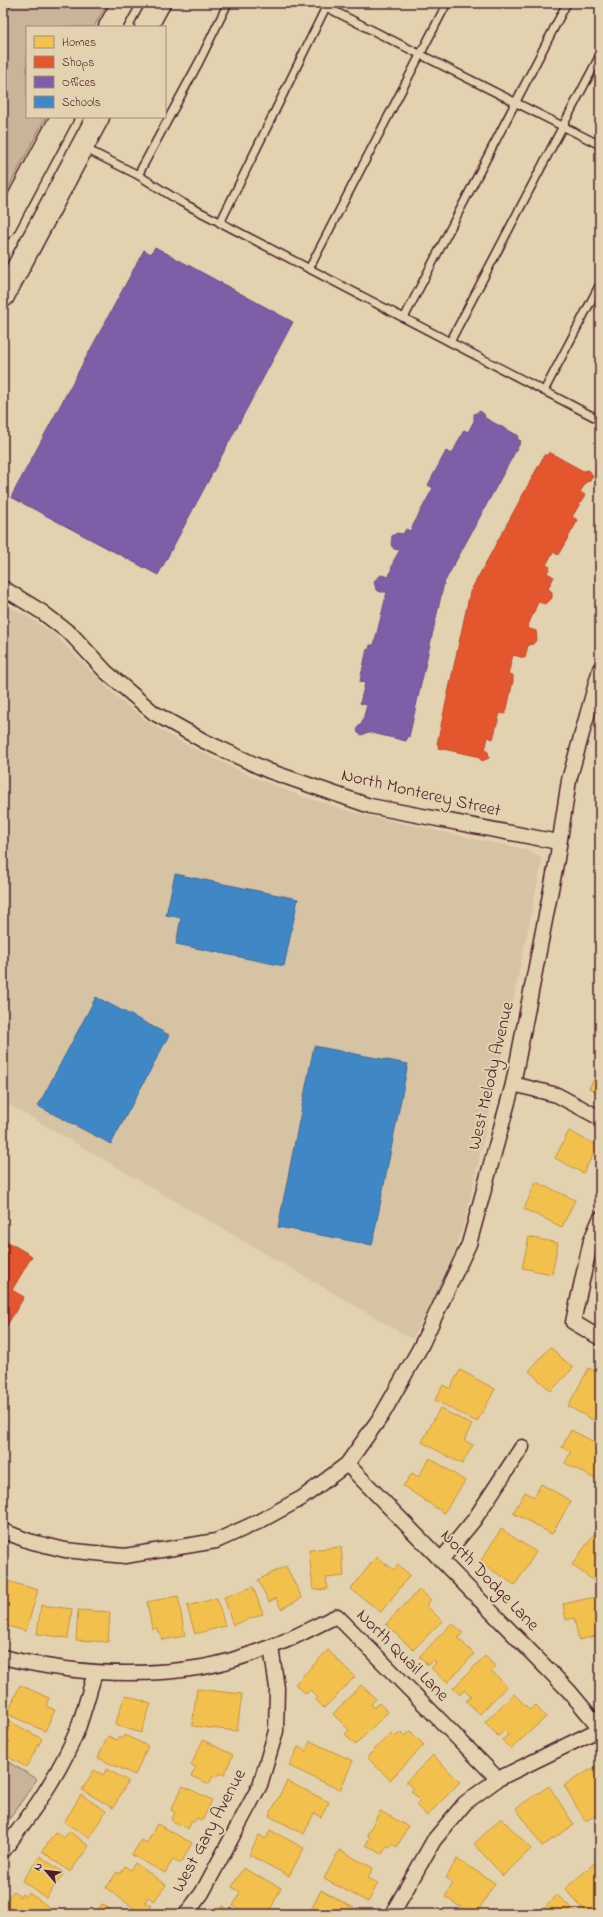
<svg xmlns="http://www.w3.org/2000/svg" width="603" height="1917" viewBox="0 0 603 1917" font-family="'Indie Flower',sans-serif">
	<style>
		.built { fill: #d6c3a4 }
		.green { fill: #cab499; stroke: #8a6a62 }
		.homes { fill: #f2c14e; stroke: #c09044 }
		.shops { fill: #e4572e; stroke: #b6462d }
		.offices { fill: #7b5ea7; stroke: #6c4b82 }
		.schools { fill: #3f88c5; stroke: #426897 }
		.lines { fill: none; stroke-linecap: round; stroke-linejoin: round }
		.lane-casing { stroke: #4a1f2b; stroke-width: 10 }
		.street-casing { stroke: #4a1f2b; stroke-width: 17 }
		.primary-casing { stroke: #4a1f2b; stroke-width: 25 }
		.lane { stroke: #e3d2af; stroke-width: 7 }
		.street { stroke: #e3d2af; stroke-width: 14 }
		.primary { stroke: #e3d2af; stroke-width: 22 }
		.labels { text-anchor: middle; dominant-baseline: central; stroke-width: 4; stroke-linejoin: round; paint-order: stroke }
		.street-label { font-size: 18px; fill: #4a1f2b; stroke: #e3d2af }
	</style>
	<rect width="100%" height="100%" fill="#e3d2af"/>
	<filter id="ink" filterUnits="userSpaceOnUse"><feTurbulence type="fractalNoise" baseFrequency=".025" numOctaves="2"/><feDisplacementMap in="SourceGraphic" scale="8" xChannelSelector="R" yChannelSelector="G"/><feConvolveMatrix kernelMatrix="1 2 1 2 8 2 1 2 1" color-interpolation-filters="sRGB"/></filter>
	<g filter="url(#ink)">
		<polygon class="built" points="3,604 24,614 54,634 118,698 151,724 181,742 242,772 298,795 359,814 523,849 540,856 542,862 488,1120 466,1216 448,1272 412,1339 3,1101"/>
		<g class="green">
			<polygon points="3,3 107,3 94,27 27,27 27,117 46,117 3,198"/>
			<polygon points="3,1759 37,1779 3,1828"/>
		</g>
		<g class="homes">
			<polygon points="599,1070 600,1070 600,1094 589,1088"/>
			<polygon points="569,1131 598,1146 583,1173 555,1158"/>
			<polygon points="536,1182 575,1200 562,1227 524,1209"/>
			<polygon points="529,1237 558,1243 552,1274 522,1268"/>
			<polygon points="550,1347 573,1368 551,1391 529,1371"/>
			<polygon points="589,1368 600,1374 600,1413 595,1421 568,1406"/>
			<polygon points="460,1370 495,1389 477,1422 435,1400 443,1385 450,1389"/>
			<polygon points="440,1408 472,1425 464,1440 473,1445 462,1464 422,1442"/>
			<polygon points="571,1430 600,1445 599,1481 565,1463 571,1452 562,1447"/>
			<polygon points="430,1458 465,1481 444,1513 403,1486 412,1473 418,1477"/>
			<polygon points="541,1484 571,1501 552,1534 513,1513 525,1492 534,1497"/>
			<polygon points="501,1529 536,1552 515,1585 480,1562"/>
			<polygon points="594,1534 600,1539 600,1585 572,1565"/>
			<polygon points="341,1547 344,1576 326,1578 328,1589 313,1590 309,1550"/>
			<polygon points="376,1557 394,1570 398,1565 410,1575 381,1612 351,1589"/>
			<polygon points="286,1566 302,1598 281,1609 276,1598 269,1602 258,1580"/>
			<polygon points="7,1581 38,1590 26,1631 3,1625 3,1594"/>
			<polygon points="253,1587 263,1614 233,1625 224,1597"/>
			<polygon points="420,1589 431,1600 426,1605 442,1621 413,1650 386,1624"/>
			<polygon points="178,1596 185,1636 162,1640 160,1632 158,1632 157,1628 152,1629 147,1602"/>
			<polygon points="600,1596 600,1635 579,1640 574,1618 566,1620 563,1604"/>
			<polygon points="217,1598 225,1626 195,1634 187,1606"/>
			<polygon points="41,1605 72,1609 68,1638 37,1634"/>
			<polygon points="78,1610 110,1612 108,1642 76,1640"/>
			<polygon points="452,1623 463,1633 458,1638 474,1654 447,1683 431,1668 436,1663 433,1660 428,1665 419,1657"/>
			<polygon points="328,1650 355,1677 324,1708 316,1700 318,1698 310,1690 306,1694 295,1684"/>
			<polygon points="485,1656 496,1667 491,1671 507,1686 480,1714 466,1701 471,1697 464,1690 460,1695 453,1688"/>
			<polygon points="20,1685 49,1698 46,1706 55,1710 45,1731 7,1714"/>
			<polygon points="361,1685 376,1699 371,1704 374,1708 379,1703 388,1712 355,1745 345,1734 349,1730 333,1714"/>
			<polygon points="197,1689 242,1694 237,1731 192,1726"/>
			<polygon points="514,1694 530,1710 535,1705 546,1717 511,1749 502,1740 508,1735 504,1731 498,1736 485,1722"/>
			<polygon points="125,1695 151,1704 141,1733 115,1725"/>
			<polygon points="4,1718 42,1739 26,1767 3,1754 3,1721"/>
			<polygon points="410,1731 424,1745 390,1780 367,1757 391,1733 395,1737 401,1732 405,1736"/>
			<polygon points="124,1735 148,1746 135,1775 98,1758 108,1736 117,1740 118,1737 122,1739"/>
			<polygon points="203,1740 233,1755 224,1775 219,1773 217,1777 213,1776 209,1784 191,1776 196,1767 191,1765"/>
			<polygon points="310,1741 353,1761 340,1790 289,1766 298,1747 306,1751"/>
			<polygon points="433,1755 460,1782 427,1816 416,1805 420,1800 411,1791 414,1789 406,1782"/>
			<polygon points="597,1766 600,1770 600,1813 585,1821 564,1785"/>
			<polygon points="107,1769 128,1781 113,1808 82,1790 94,1770 103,1775"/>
			<polygon points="287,1781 329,1802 321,1817 314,1813 304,1834 269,1816"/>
			<polygon points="183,1786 212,1800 202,1821 197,1818 194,1822 192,1821 188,1829 171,1820 175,1813 171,1810"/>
			<polygon points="549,1786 574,1825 542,1846 516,1808"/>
			<polygon points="81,1795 106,1811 89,1838 64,1822"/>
			<polygon points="380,1811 408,1826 397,1847 392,1844 390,1848 387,1846 382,1854 366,1845 370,1837 367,1835"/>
			<polygon points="501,1818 531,1849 503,1876 474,1844"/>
			<polygon points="157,1824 192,1843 181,1863 173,1859 165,1873 132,1855 141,1840 147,1843"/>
			<polygon points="270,1830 304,1848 289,1876 249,1855 259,1835 266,1839"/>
			<polygon points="69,1831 89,1846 70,1872 42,1851 56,1832 64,1838"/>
			<polygon points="339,1850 373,1868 368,1878 378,1883 368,1902 324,1879"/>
			<polygon points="40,1856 64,1873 46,1898 22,1881"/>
			<polygon points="457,1859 495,1883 476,1914 472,1914 445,1897 453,1883 446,1878"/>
			<polygon points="597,1861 600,1864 600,1914 587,1914 565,1889"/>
			<polygon points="135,1863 166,1885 154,1901 148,1897 145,1902 151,1906 145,1914 142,1914 106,1888 117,1872 120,1874 125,1866 130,1870"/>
			<polygon points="243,1868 281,1888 268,1914 248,1914 233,1906 240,1892 232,1887"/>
			<polygon points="321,1890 361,1912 360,1914 309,1914"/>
			<polygon points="13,1891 20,1897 22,1894 26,1897 29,1893 50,1908 46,1914 5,1914 3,1912 3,1905"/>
			<polygon points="557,1895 578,1914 539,1914"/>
			<polygon points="102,1904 117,1914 95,1914"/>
			<polygon points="222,1906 235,1914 217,1914"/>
		</g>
		<g class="shops">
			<polygon points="3,3 12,3 3,19"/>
			<polygon points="549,452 583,471 589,470 593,476 590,481 586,482 580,492 585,495 572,517 578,520 558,555 553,552 546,565 550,567 547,573 554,577 548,588 552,592 552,598 546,604 538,602 527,628 536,631 537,639 533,644 528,645 525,658 513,655 508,674 513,675 513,681 507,709 505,714 500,713 493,739 488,737 485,750 488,752 489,758 482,761 477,756 438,748 439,745 437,744 470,592 545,454 547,456"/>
			<polygon points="3,1239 32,1256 12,1290 24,1297 3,1332"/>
		</g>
		<g class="offices">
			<polygon points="155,247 293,322 158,575 11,497 144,250 151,254"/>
			<polygon points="480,411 484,414 485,418 519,436 517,439 521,441 444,583 409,737 407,736 406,741 368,732 362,735 358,733 357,728 362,723 367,705 360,703 365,683 360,682 361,676 367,649 369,650 370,645 374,645 387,592 381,592 376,590 374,581 381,575 389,577 394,560 400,550 394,549 391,545 392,536 397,533 403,534 406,529 410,531 433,488 428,485 446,451 452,454 464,430 468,432 474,421 474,414"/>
		</g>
		<g class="schools">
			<polygon points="175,874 298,899 284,966 176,944 181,918 166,915"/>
			<polygon points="96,997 169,1035 111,1144 38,1106"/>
			<polygon points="314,1046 408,1064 372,1245 278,1227"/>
		</g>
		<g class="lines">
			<defs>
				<g id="lane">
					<polyline points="328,3 326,7 600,145"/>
					<polyline points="84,148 138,175 199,62 228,3"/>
					<polyline points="138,175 181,202 600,420"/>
					<polyline points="220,223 326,7"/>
					<polyline points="309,269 447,3"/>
					<polyline points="404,318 567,3"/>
					<polyline points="450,342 600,55"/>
					<polyline points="544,391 600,284"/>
				</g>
				<g id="street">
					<polyline points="3,588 42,612 72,635 106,672 154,713 204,741 269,771 370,806 558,842"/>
					<polyline points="513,1084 557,1095 600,1118"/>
					<polyline points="600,1219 591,1240 573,1322 600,1338"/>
					<polyline points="347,1464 569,1691 600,1728"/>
					<polyline points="3,1531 29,1541 65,1550 125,1556 216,1541 258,1522 302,1498 347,1464 382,1415 420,1348 469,1244 513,1084 557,859 569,780 600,669"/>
					<polyline points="441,1560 474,1520 522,1447"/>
					<path d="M3,1657C67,1673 137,1678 203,1667C225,1663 249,1655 270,1647C293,1639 315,1626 337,1616L498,1779"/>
					<path d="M3,1851C32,1813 59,1775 77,1731C84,1712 89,1692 95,1673"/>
					<polyline points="186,1914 202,1893 260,1785 276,1731 277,1688 271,1647"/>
					<polyline points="392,1914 434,1840 465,1803 498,1779 600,1729"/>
				</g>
				<g id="primary">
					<polyline points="110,27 123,3"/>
					<polyline points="146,27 159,3"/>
					<polyline points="3,228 62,117"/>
					<polyline points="3,296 98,117"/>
				</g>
			</defs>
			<use href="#lane" class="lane-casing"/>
			<use href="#street" class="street-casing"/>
			<use href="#primary" class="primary-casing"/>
			<use href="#lane" class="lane"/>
			<use href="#street" class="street"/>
			<use href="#primary" class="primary"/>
		</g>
	</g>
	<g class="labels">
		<g class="street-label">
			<text transform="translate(421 794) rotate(13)">North Monterey Street</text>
			<text transform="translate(492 1076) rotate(-77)">West Melody Avenue</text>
			<text transform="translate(489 1581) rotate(46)">North Dodge Lane</text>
			<text transform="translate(402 1656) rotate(45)">North Quail Lane</text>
			<text transform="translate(210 1831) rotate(-62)">West Gary Avenue</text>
		</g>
	</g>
	<rect width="603" height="1917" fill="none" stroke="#e3d2af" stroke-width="16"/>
	<rect x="8" y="8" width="587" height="1901" fill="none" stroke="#4a1f2b" stroke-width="1.5" filter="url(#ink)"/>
	<rect x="26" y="26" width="140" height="92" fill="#e3d2af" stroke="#a68a7a"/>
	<rect x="34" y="36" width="20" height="12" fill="#f2c14e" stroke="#a68a7a"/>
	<text x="62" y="46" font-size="12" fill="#4a1f2b">Homes</text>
	<rect x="34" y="56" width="20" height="12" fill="#e4572e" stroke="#a68a7a"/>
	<text x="62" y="66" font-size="12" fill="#4a1f2b">Shops</text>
	<rect x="34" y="76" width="20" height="12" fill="#7b5ea7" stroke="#a68a7a"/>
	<text x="62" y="86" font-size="12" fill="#4a1f2b">Offices</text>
	<rect x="34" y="96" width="20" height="12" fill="#3f88c5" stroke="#a68a7a"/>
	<text x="62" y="106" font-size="12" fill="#4a1f2b">Schools</text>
	<g transform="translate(46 1871) rotate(298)" stroke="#e3d2af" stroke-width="3" paint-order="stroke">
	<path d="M0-3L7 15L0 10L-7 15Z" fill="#4a1f2b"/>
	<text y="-6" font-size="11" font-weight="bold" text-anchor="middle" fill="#4a1f2b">N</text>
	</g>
</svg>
